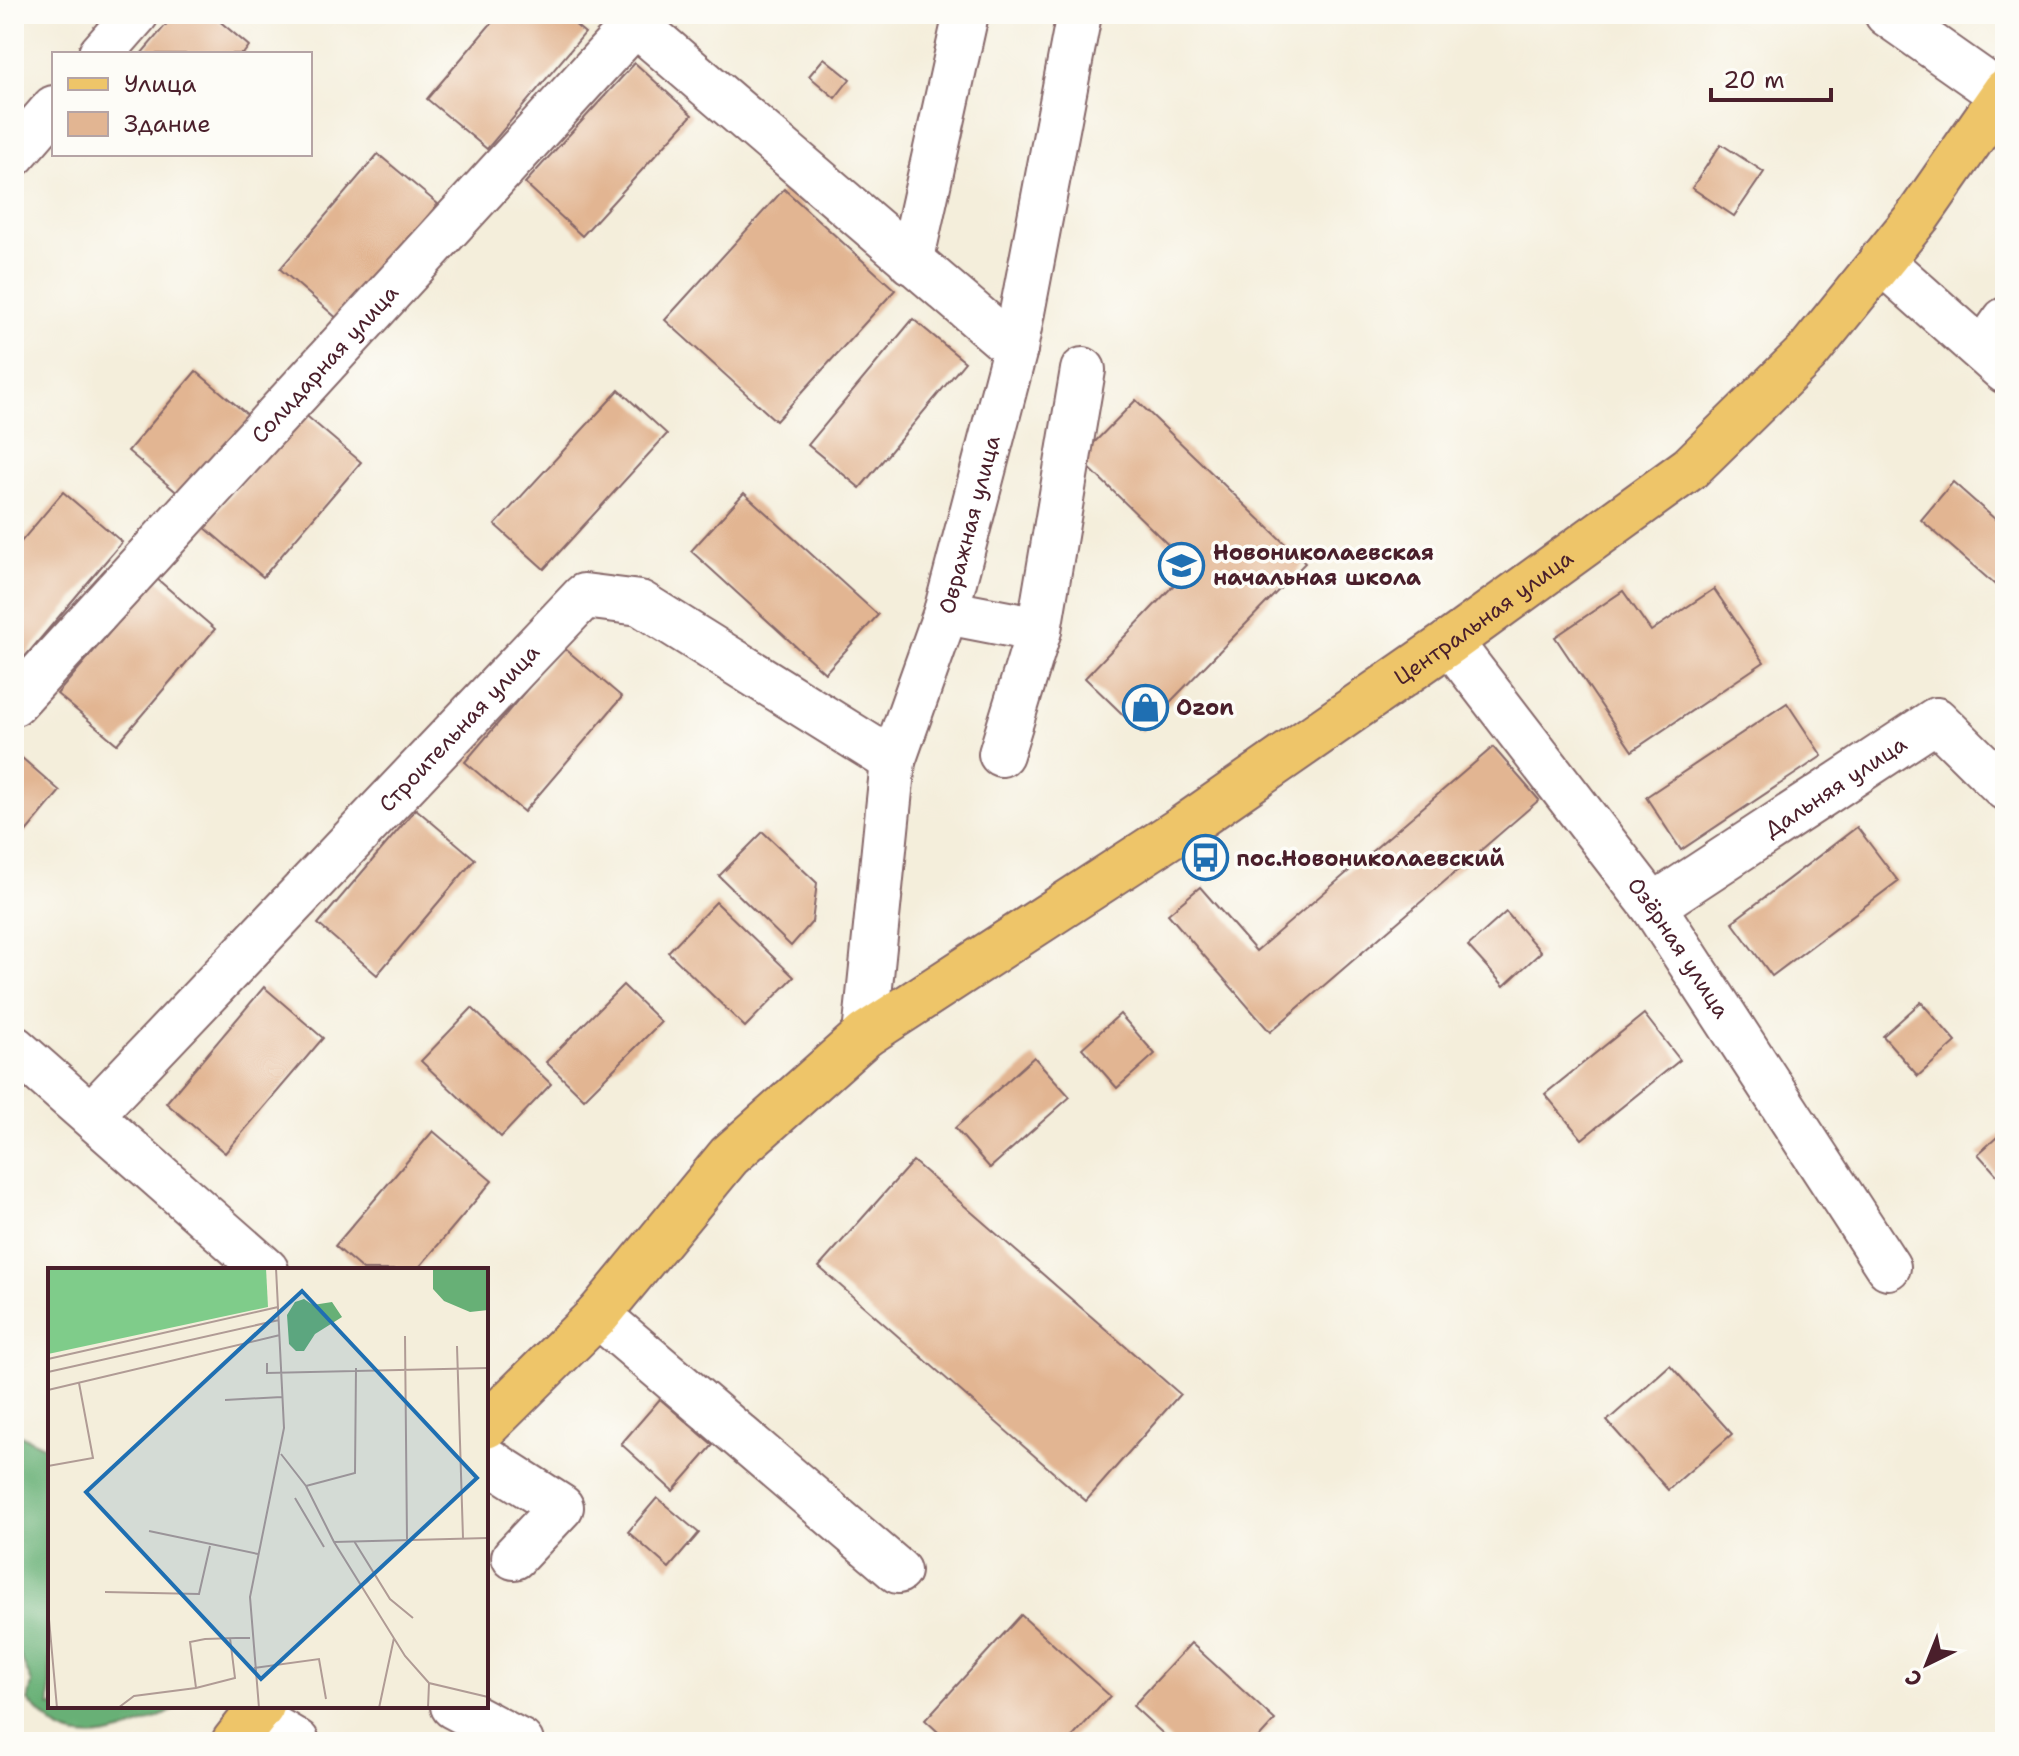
<svg xmlns="http://www.w3.org/2000/svg" width="2019" height="1756" viewBox="0 0 2019 1756" font-family="'Shantell Sans',sans-serif">
	<style>
		.forest { fill: #67b076; stroke: #586850; stroke-width: 2 }
		.building { fill: #e2b592 }
		.lines { fill: none; stroke-linecap: round; stroke-linejoin: round }
		.minor-casing { stroke: #866769; stroke-width: 48 }
		.major-casing { stroke: #866769; stroke-width: 48 }
		.minor { stroke: #fff; stroke-width: 44 }
		.major { stroke: #eec569; stroke-width: 44 }
		.labels { text-anchor: middle; dominant-baseline: central; stroke-width: 7; stroke-linejoin: round; paint-order: stroke }
		.street-label { font-size: 22px; fill: #4a1f2b; stroke: #fdfcf7 }
		.poi-label { font-size: 22px; font-weight: bold; fill: #4a1f2b; stroke: #fdfcf7; text-anchor: start }
		.inset-road { fill: none; stroke: #b09b95; stroke-width: 2 }
		.view { fill: #1f6fb2; fill-opacity: 0.15; stroke: #1f6fb2; stroke-width: 4 }
		.inset-edge { fill: none; stroke: #4a1f2b; stroke-width: 4 }
	</style>
	<rect width="100%" height="100%" fill="#fdfcf7"/>
	<filter id="ink" filterUnits="userSpaceOnUse"><feTurbulence type="fractalNoise" baseFrequency=".0125" numOctaves="2"/><feDisplacementMap in="SourceGraphic" scale="16" xChannelSelector="R" yChannelSelector="G"/><feConvolveMatrix kernelMatrix="1 2 1 2 8 2 1 2 1" color-interpolation-filters="sRGB"/></filter>
	<filter id="wash" filterUnits="userSpaceOnUse"><feTurbulence type="fractalNoise" baseFrequency=".006" numOctaves="4" result="noise"/><feDisplacementMap in="SourceGraphic" scale="32" xChannelSelector="R" yChannelSelector="G"/><feGaussianBlur stdDeviation="1.8" result="paint"/><feColorMatrix in="noise" values="0 0 0 0 0 0 0 0 0 0 0 0 0 0 0 0 0 1.4 0 .05"/><feComposite in="paint" operator="in"/></filter>
	<g filter="url(#wash)">
		<rect width="100%" height="100%" fill="#f4eedb"/>
		<path class="forest" d="M14,1432L50,1449V1706H182C148,1723 100,1748 62,1731C50,1725 38,1710 28,1701L32,1683L14,1642Z"/>
		<g id="blocks">
			<g class="building">
				<polygon points="175,14 211,14 249,46 243,54 141,54"/>
				<polygon points="499,14 562,14 585,33 487,149 427,99"/>
				<polygon points="824,58 850,79 835,98 809,76"/>
				<polygon points="635,63 692,115 582,236 525,183"/>
				<polygon points="1721,144 1764,172 1734,216 1692,188"/>
				<polygon points="378,154 438,204 339,320 280,269"/>
				<polygon points="784,189 895,290 776,421 665,320"/>
				<polygon points="913,319 965,362 860,488 808,445"/>
				<polygon points="196,371 255,421 187,501 128,451"/>
				<polygon points="619,390 667,434 544,569 495,525"/>
				<polygon points="1136,400 1305,563 1141,732 1085,678 1191,567 1079,458"/>
				<polygon points="302,412 361,462 263,577 204,527"/>
				<polygon points="1953,482 2005,528 2005,585 2001,590 1921,520"/>
				<polygon points="63,492 122,542 24,658 14,650 14,550"/>
				<polygon points="744,493 878,615 825,673 691,551"/>
				<polygon points="156,578 215,629 117,744 57,694"/>
				<polygon points="1714,589 1764,662 1632,751 1555,637 1623,591 1651,631"/>
				<polygon points="563,647 622,697 524,812 465,762"/>
				<polygon points="1787,703 1822,756 1681,850 1646,797"/>
				<polygon points="1493,747 1539,800 1270,1032 1168,914 1200,887 1256,951"/>
				<polygon points="14,751 60,791 14,846"/>
				<polygon points="416,809 475,859 377,975 318,924"/>
				<polygon points="1857,827 1898,881 1772,976 1732,922"/>
				<polygon points="763,832 817,883 812,922 791,946 719,876"/>
				<polygon points="716,902 794,977 745,1027 668,952"/>
				<polygon points="1506,912 1541,952 1504,986 1468,946"/>
				<polygon points="623,985 661,1022 584,1099 546,1062"/>
				<polygon points="264,987 323,1038 225,1153 166,1103"/>
				<polygon points="1921,1002 1956,1042 1918,1076 1883,1036"/>
				<polygon points="472,1008 551,1084 501,1137 421,1061"/>
				<polygon points="1120,1014 1155,1054 1117,1088 1082,1048"/>
				<polygon points="1644,1014 1680,1060 1582,1139 1545,1094"/>
				<polygon points="1034,1057 1070,1097 990,1168 955,1128"/>
				<polygon points="2005,1130 2005,1184 1978,1154"/>
				<polygon points="433,1131 492,1181 417,1270 363,1270 335,1246"/>
				<polygon points="913,1161 1180,1394 1086,1501 819,1267"/>
				<polygon points="1670,1365 1732,1434 1668,1490 1607,1421"/>
				<polygon points="660,1399 713,1445 673,1491 621,1444"/>
				<polygon points="657,1498 699,1533 669,1568 628,1532"/>
				<polygon points="1021,1615 1110,1696 1068,1742 949,1742 925,1720"/>
				<polygon points="1191,1643 1275,1720 1255,1742 1172,1742 1133,1706"/>
			</g>
		</g>
	</g>
	<g filter="url(#ink)">
		<use href="#blocks" fill-opacity="0" stroke="#866769" stroke-width="2"/>
		<g class="lines">
			<defs>
				<g id="minor">
					<polyline points="624,14 1015,349"/>
					<polyline points="1887,14 2002,95"/>
					<polyline points="101,54 136,14"/>
					<polyline points="14,154 54,108"/>
					<polyline points="1881,261 2005,371"/>
					<polyline points="911,262 966,14"/>
					<polyline points="1983,351 2005,320"/>
					<polyline points="946,612 1039,630"/>
					<path id="s1" d="M1450,642L1653,906L1888,1267"/>
					<path id="s2" d="M14,703L635,24"/>
					<polyline points="1001,754 1039,630 1083,370"/>
					<path id="s3" d="M1653,906L1936,720L2005,788"/>
					<path id="s4" d="M865,1035L893,761L946,612L1015,349L1079,14"/>
					<polyline points="14,1048 266,1270"/>
					<path id="s5" d="M91,1115L584,596L640,603L893,761"/>
					<polyline points="598,1315 898,1571"/>
					<polyline points="486,1459 561,1507 514,1557"/>
					<polyline points="453,1706 521,1742"/>
					<polyline points="253,1716 297,1742"/>
				</g>
				<g id="major">
					<path id="s6" d="M486,1426L598,1315L729,1156L865,1035L1181,829L1450,642L1690,468L1807,353L1918,216L2005,91"/>
					<polyline points="234,1742 262,1706"/>
				</g>
			</defs>
			<use href="#minor" class="minor-casing"/>
			<use href="#major" class="major-casing"/>
			<use href="#minor" class="minor"/>
			<use href="#major" class="major"/>
		</g>
	</g>
	<defs>
		<symbol id="school-ring" viewBox="-11 -11 22 22"><circle r="9.5" fill="#fdfcf7" stroke="#1f6fb2" stroke-width="1.5"/><path d="M0-5L7-2L0 1L-7-2ZM-4 1L0 2.5L4 1V4Q0 6-4 4Z" fill="#1f6fb2"/></symbol>
		<symbol id="shop-ring" viewBox="-11 -11 22 22"><circle r="9.5" fill="#fdfcf7" stroke="#1f6fb2" stroke-width="1.5"/><path d="M-5-2.5h2.3a2.7 3.5 0 0 1 5.4 0H5L5.5 6h-11ZM-1.5-2.5h3a1.5 2.3 0 0 0-3 0Z" fill="#1f6fb2"/></symbol>
		<symbol id="bus-ring" viewBox="-11 -11 22 22"><circle r="9.5" fill="#fdfcf7" stroke="#1f6fb2" stroke-width="1.5"/><path d="M-5-6H5V4H4V6H2V4H-2V6H-4V4H-5ZM-3.5-4V0h7V-4ZM-3.5 1.2v1.5H-2V1.2ZM2 1.2v1.5H3.5V1.2Z" fill="#1f6fb2"/></symbol>
	</defs>
	<g fill-rule="evenodd">
		<use href="#school-ring" x="1156" y="540" width="51" height="51"/>
		<use href="#shop-ring" x="1120" y="682" width="51" height="51"/>
		<use href="#bus-ring" x="1180" y="832" width="51" height="51"/>
	</g>
	<g class="labels">
		<g class="street-label">
			<text stroke="none"><textPath href="#s2" startOffset="460">Солидарная улица</textPath></text>
			<text stroke="none"><textPath href="#s4" startOffset="524">Овражная улица</textPath></text>
			<text stroke="none"><textPath href="#s6" startOffset="1292">Центральная улица</textPath></text>
			<text stroke="none"><textPath href="#s5" startOffset="534">Строительная улица</textPath></text>
			<text stroke="none"><textPath href="#s3" startOffset="218">Дальняя улица</textPath></text>
			<text stroke="none"><textPath href="#s1" startOffset="382">Озёрная улица</textPath></text>
		</g>
		<g class="poi-label">
			<text x="1213" y="552">Новониколаевская<tspan x="1213" dy="25">начальная школа</tspan></text>
			<text x="1176" y="707">Ozon</text>
			<text x="1236" y="858">пос.Новониколаевский</text>
		</g>
	</g>
	<g transform="translate(48 1268)">
		<rect width="440" height="440" fill="#f4eedb"/>
		<path d="M0,0H218L220,39L0,86Z" fill="#7fcc8a"/>
		<path d="M385,0H440V42L422,44L396,33L385,21ZM256,31L265,37L284,34L294,49L267,66L256,83H248L241,76L239,47L247,34Z" fill="#67b076"/>
		<path class="inset-road" d="M357,68L359,271M409,78L415,270M0,91L230,39M219,95V105L440,100M0,104L231,52M0,122L232,67M177,132L234,129M233,186L258,218L286,274L357,388L381,415L440,429M0,198L45,190L31,115M258,218L307,205L308,100M247,230L276,279M101,263L210,286M306,273L342,331L365,350M286,274L440,270M57,324L151,326L162,278M0,340L9,440M182,370L187,410L148,420L142,374L157,371L188,370H202M206,400L271,391L278,431M70,440L86,428L148,420M211,440L202,329L236,160L228,0M331,440L346,370M380,440L381,415"/>
		<path class="view" d="M254,23L429,210L213,411L38,224Z"/>
		<rect width="440" height="440" class="inset-edge"/>
	</g>
	<rect width="2019" height="1756" fill="none" stroke="#fdfcf7" stroke-width="48"/>
	<rect x="52" y="52" width="260" height="104" fill="#fdfcf7" stroke="#b5a4a5" stroke-width="2"/>
	<rect x="68" y="78" width="40" height="12" fill="#eec569" stroke="#b5a4a5" stroke-width="2"/>
	<text x="124" y="92" font-size="24" fill="#4a1f2b">Улица</text>
	<rect x="68" y="112" width="40" height="24" fill="#e2b592" stroke="#b5a4a5" stroke-width="2"/>
	<text x="124" y="132" font-size="24" fill="#4a1f2b">Здание</text>
	<g transform="translate(1927 1664) rotate(223)" stroke="#fdfcf7" stroke-width="6" paint-order="stroke">
	<path d="M0-6L14 30L0 20L-14 30Z" fill="#4a1f2b"/>
	<text y="-12" font-size="22" font-weight="bold" text-anchor="middle" fill="#4a1f2b">С</text>
	</g>
	<path d="M1711 88v12h120v-12" fill="none" stroke="#4a1f2b" stroke-width="4"/>
	<text x="1723" y="88" font-size="24" fill="#4a1f2b" stroke="#fdfcf7" stroke-width="6" paint-order="stroke">20 m</text>
</svg>
